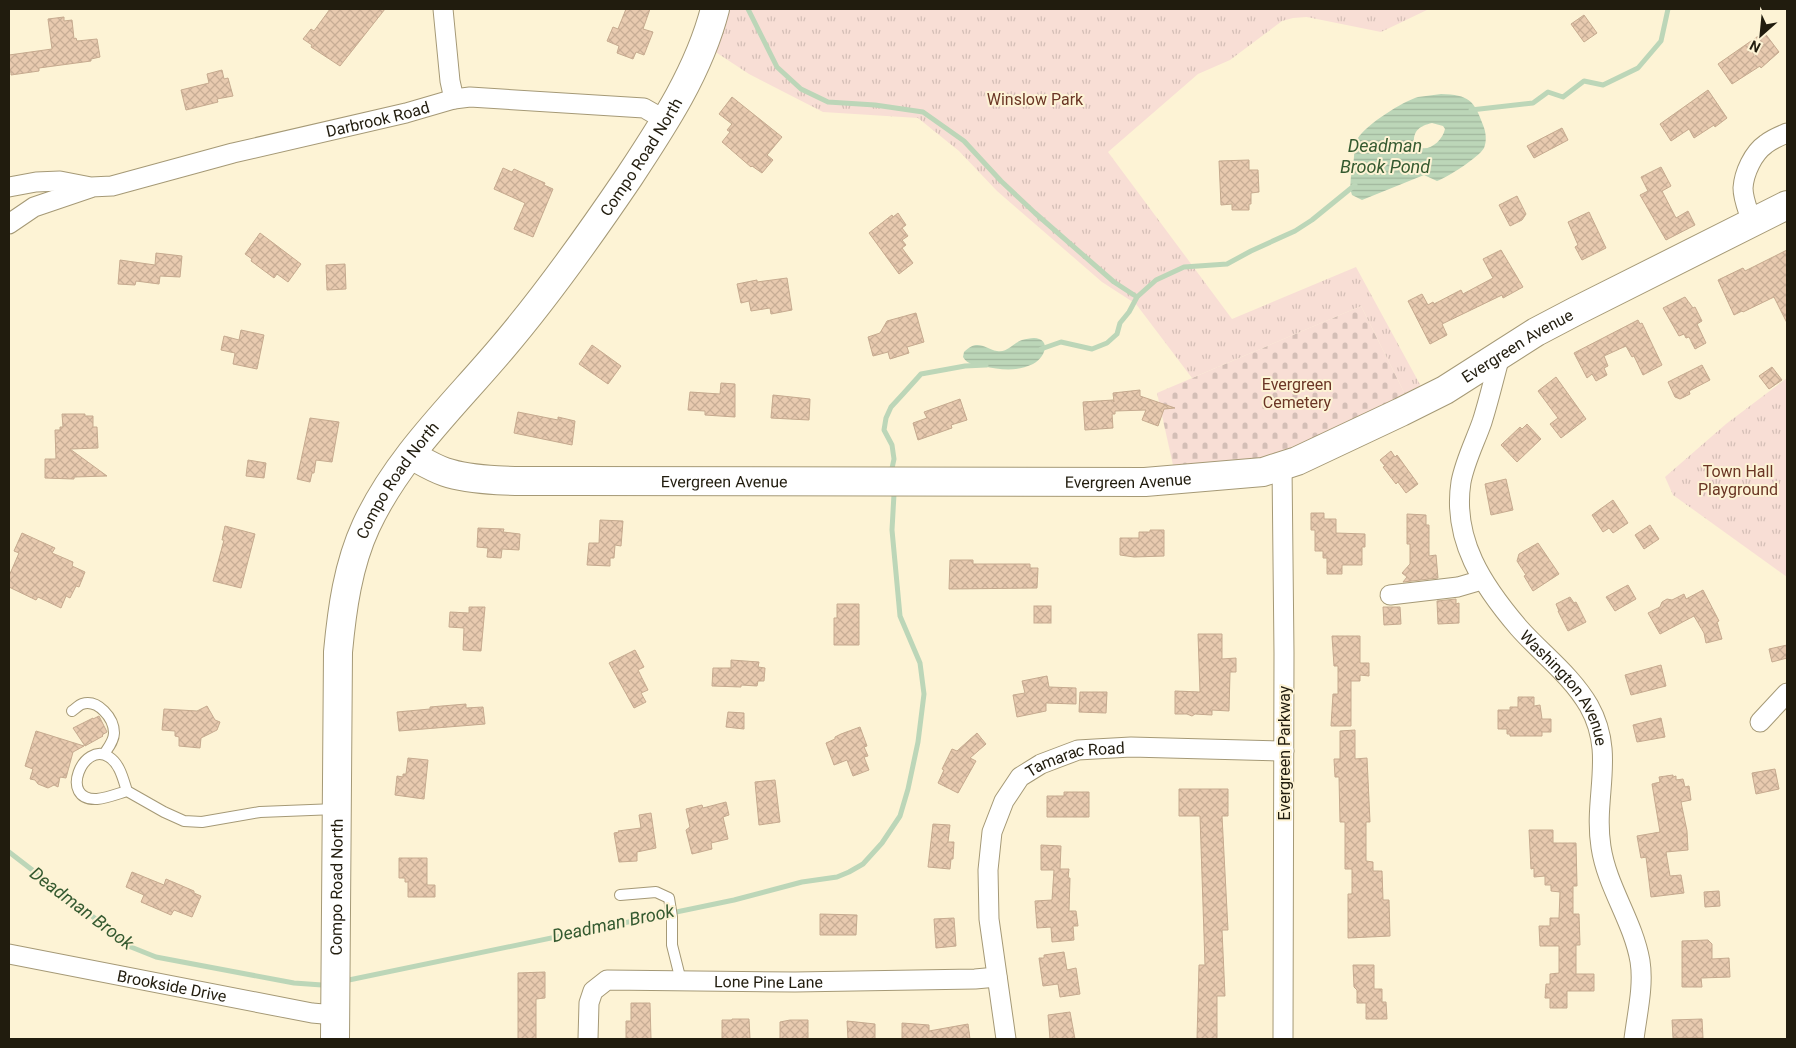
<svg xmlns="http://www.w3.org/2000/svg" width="1796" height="1048" viewBox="0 0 1796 1048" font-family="Roboto,sans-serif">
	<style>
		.cemetery { fill: url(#cemetery-stones) }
		.park { fill: url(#park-tufts) }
		.water { fill: url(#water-rules); fill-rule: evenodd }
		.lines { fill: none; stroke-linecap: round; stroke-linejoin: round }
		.stream { stroke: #bcd6b8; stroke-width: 5 }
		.building { fill: url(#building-cross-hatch); stroke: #c6aa8f }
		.lane-casing { stroke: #a59976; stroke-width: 12 }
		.street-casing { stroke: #a59976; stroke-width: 21 }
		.secondary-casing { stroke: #a59976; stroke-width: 30 }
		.lane { stroke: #fff; stroke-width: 10 }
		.street { stroke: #fff; stroke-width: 19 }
		.secondary { stroke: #fff; stroke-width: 28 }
		.labels { text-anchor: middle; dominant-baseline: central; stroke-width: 4; stroke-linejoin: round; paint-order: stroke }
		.park-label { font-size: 16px; fill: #6b3625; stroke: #fdf3d5 }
		.street-label { font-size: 16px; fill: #211c0e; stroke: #fdf3d5 }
		.water-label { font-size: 18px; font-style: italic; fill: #355a30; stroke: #fdf3d5 }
	</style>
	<defs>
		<pattern id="cemetery-stones" width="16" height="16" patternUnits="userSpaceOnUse" patternTransform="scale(1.25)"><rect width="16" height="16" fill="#f8ded5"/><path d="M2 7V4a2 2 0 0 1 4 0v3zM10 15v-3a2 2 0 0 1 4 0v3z" fill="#d4beb6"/></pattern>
		<pattern id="park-tufts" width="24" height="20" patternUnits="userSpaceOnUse" patternTransform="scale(1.25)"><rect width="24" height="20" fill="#f8ded5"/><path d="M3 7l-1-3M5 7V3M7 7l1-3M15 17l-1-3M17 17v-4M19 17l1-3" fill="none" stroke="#d4beb6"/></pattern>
		<pattern id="water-rules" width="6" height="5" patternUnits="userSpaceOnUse" patternTransform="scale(1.25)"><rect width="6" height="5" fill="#bcd6b8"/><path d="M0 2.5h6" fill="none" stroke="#a1b79d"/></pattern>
		<pattern id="building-cross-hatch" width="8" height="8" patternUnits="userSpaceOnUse" patternTransform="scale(1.25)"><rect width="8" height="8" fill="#e8caaf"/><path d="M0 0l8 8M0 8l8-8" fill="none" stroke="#c7ad95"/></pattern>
	</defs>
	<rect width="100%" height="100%" fill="#fdf3d5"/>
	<polygon class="cemetery" points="1361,306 1408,400 1275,460 1175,474 1157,393"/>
	<g class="park">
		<polygon points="726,9 1429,9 1381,32 1307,17 1293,18 1282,21 1230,60 1198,74 1108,152 1232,319 1356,267 1423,390 1408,400 1361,306 1192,378 1136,304 1102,282 997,191 959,151 918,118 823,112 749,74 714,51"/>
		<polygon points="1787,378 1787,577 1673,495 1665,477 1726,424"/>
	</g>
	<g class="water">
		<path d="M1441,94C1469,95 1474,100 1483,125C1486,132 1487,141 1484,148C1479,157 1447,178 1437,181L1424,175L1362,200L1352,195C1349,187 1351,174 1353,165C1355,156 1353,146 1358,138C1366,125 1403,101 1418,97C1426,96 1434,95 1441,94ZM1432,123L1443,126L1445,129C1442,143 1425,155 1414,144C1413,130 1420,126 1432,123Z"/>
		<path d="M1034,338C1052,339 1045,358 1033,364C1016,372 1001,370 983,366C975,365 968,365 963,357L964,352C978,338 985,349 997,351C1008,353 1013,343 1022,340C1026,339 1030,338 1034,338Z"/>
	</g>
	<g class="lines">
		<g class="stream">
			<polyline points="748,9 777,67 801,89 828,102 875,105 923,112 964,141 1001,181 1035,213 1114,282 1137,297"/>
			<polyline points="1471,110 1533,103 1548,92 1563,97 1584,81 1603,85 1638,68 1661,41 1668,9"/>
			<polyline points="1041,349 1061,342 1092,349 1107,343 1117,334 1120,323 1129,312 1137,297 1156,280 1184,267 1227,264 1251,251 1295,231 1312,220 1355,185"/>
			<polyline points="891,473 894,459 892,445 884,430 886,418 891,407 903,394 921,374 965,366 986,365"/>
			<polyline points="9,852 101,923 126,945 156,957 294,983 322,985 328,984"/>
			<polyline points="344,981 734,900 802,882 837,877 849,872 863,864 882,843 900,816 908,789 918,742 924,694 920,663 900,616 892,530 894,494"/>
		</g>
	</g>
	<g class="building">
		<polygon points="330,9 385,9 340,66 311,47 312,45 303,39 311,29 314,31"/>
		<polygon points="626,9 650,9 643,29 653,32 644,55 636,52 633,59 617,53 619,46 607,41 613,27 618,29"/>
		<polygon points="1584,15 1597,33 1584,42 1571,24"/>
		<polygon points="64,17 64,21 72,20 74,39 76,38 77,41 97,39 100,57 91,59 91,61 39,68 39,71 11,75 11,72 9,72 9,55 52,49 48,19"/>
		<polygon points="1764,32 1779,52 1761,68 1760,66 1732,84 1718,64"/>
		<polygon points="222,70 224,79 228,78 233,96 217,99 218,102 186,110 181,90 209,83 207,74"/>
		<polygon points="1708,90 1727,118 1715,127 1714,125 1694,138 1689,129 1671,141 1660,124"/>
		<polygon points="732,97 782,137 767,155 773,160 762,173 752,166 751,167 722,142 730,132 727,130 732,124 719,114"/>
		<polygon points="1562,128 1568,140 1534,158 1527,146"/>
		<polygon points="1249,160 1249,170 1258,170 1259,192 1251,193 1251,204 1249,204 1249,210 1232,210 1232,204 1221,205 1219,161"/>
		<polygon points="1661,167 1671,186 1662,191 1676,218 1688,211 1695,225 1666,240 1640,195 1648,191 1641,177"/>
		<polygon points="503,168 512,172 514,169 545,183 544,185 553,189 533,237 514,229 525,203 494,189"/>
		<polygon points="1517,196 1526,214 1522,220 1510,226 1499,205"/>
		<polygon points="1589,212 1606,248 1582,260 1575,247 1578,245 1568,222"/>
		<polygon points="898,213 906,225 902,228 908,236 902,240 906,245 902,248 913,263 899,274 869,233 892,215 893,217"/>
		<polygon points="260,233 301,264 288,282 277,274 274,278 251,261 252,259 245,254"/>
		<polygon points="1501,250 1523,287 1503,298 1502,295 1442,324 1447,335 1430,344 1408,301 1422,294 1428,305 1433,302 1434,304 1461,290 1463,294 1493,278 1483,259"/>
		<polygon points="1787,250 1787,323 1774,297 1743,312 1742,311 1734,315 1718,280 1743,268 1745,271"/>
		<polygon points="156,253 182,256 180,277 160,276 159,284 136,281 135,285 118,284 120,260 155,265"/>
		<polygon points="345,264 346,289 327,290 326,265"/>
		<polygon points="787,278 792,310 771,314 770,308 751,311 749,301 741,303 737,284 757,280 757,282"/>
		<polygon points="1685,297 1693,308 1695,307 1702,321 1697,324 1706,343 1695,349 1689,337 1686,338 1684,334 1679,336 1663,308"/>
		<polygon points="916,313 924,342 907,347 909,353 890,359 888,352 873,356 868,337 880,333 887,321"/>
		<polygon points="1638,320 1640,324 1642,323 1662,365 1643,375 1634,356 1632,357 1626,346 1604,356 1608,366 1604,368 1607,375 1596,381 1592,374 1587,378 1574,353"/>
		<polygon points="241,330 264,335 257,369 233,364 235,353 221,350 224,336 239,340"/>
		<polygon points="592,345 621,366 608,384 579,364"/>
		<polygon points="1702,365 1710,380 1689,391 1690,394 1680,399 1675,397 1668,382"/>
		<polygon points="1772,367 1782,380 1769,389 1759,376"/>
		<polygon points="1556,377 1586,419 1561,438 1550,424 1558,418 1538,391"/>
		<polygon points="721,383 735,384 735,417 705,415 705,411 688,410 690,392 720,394"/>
		<polygon points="1140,390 1140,396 1175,408 1164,409 1158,426 1142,420 1146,410 1115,411 1115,414 1112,414 1113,428 1085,430 1083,402 1113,400 1114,402 1113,393"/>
		<polygon points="773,395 810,399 809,420 771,418"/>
		<polygon points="960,399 967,420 951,425 952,428 918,440 913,423 927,418 924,412"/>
		<polygon points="518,412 558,420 558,417 575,421 572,445 514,433"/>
		<polygon points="62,414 85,414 85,416 93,416 93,427 97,427 98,448 70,449 107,476 74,477 74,479 45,478 45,459 56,459 55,430 60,430 60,427 63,427"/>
		<polygon points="310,418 339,422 332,462 316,460 314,473 312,473 310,482 297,479"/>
		<polygon points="1527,424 1541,439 1517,462 1501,445 1520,427 1522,429"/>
		<polygon points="1391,451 1395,457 1397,455 1418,484 1406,493 1398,482 1396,484 1383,467 1385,466 1380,460"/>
		<polygon points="248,460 266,463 264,478 246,476"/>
		<polygon points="1506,479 1513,510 1491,515 1485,484"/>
		<polygon points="1613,500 1628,523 1613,533 1609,528 1603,532 1592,515"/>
		<polygon points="1311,513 1324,513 1324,519 1336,519 1336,533 1365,534 1365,547 1362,547 1362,565 1342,565 1342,574 1327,574 1327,558 1323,558 1323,551 1315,551 1315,530 1311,530"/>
		<polygon points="1407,514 1426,515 1426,525 1429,525 1429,556 1436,555 1438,578 1403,582 1407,577 1402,573 1410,564 1410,544 1407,544"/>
		<polygon points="600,520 623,521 621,546 615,545 614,558 610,558 610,566 587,565 589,543 599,543"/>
		<polygon points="1650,525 1659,539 1644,549 1635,535"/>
		<polygon points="225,526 255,534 241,588 213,581 224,540 222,540"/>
		<polygon points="478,528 504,529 503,532 520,534 519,550 502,549 501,558 487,557 488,548 477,547"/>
		<polygon points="1150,530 1164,530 1164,556 1134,557 1120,555 1120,538 1139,538 1139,532 1150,532"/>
		<polygon points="22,533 55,548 52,553 73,562 72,566 85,572 79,587 76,586 70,598 66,596 61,608 38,597 36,600 9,587 9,576 19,553 14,551"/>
		<polygon points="1538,543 1559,574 1533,591 1524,576 1526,575 1517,561 1519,554"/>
		<polygon points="950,560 973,560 973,564 1030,564 1030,568 1038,568 1037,588 949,589"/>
		<polygon points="1628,585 1636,599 1615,611 1606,597"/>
		<polygon points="1703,590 1719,621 1717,622 1722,639 1706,643 1704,633 1694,616 1660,634 1648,613 1660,607 1662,602 1667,599 1672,600 1684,594 1686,599"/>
		<polygon points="1570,597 1574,603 1576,602 1586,622 1568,631 1558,611 1559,611 1556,604"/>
		<polygon points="1456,599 1456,604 1459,603 1459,623 1438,624 1437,601"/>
		<polygon points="837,604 859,604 859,645 834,645 834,618 837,618"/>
		<rect x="1034" y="606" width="17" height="17"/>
		<polygon points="469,607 485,607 481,651 463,650 464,628 449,627 450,612 469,613"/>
		<polygon points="1383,607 1400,607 1401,624 1384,625"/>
		<polygon points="1198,634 1222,634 1222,659 1236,658 1236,672 1230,672 1229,711 1212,710 1212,715 1195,714 1192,716 1187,714 1175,714 1175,691 1200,692"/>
		<polygon points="1332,636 1360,636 1360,663 1369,663 1369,676 1360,675 1360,681 1351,681 1351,726 1331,726 1333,694 1338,694 1338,666 1334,666"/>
		<polygon points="1787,645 1787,658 1772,662 1769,649"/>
		<polygon points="635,650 644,667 638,670 648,690 641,693 646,702 634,708 609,663"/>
		<polygon points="731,660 759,662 758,667 765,668 764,681 758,681 757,686 741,685 741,687 712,686 713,668 731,668"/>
		<polygon points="1661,665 1666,686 1631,695 1625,675"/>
		<polygon points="1047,676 1049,687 1076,688 1076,704 1046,703 1046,711 1017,717 1013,695 1025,693 1022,681"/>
		<polygon points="1080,692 1107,692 1106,713 1079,712"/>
		<polygon points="1518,697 1534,697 1534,706 1540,705 1542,719 1551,719 1551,732 1542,732 1542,736 1510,736 1510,734 1507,734 1507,729 1498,729 1498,710 1510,710 1510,707 1518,707"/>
		<polygon points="466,704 466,708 483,707 485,724 399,731 397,712 430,709 430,707"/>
		<polygon points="207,706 215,720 220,722 217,730 201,738 200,748 179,746 179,737 175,736 175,731 162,730 164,709 197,711"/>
		<polygon points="728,712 744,713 744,729 726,727"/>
		<polygon points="99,716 107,732 102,735 103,736 85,746 73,728 93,718 93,719"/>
		<polygon points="1661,718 1665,737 1637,742 1633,725"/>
		<polygon points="860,727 867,746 864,747 868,756 864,757 869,770 853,776 847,760 834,765 826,743 835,739 835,737 841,734"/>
		<polygon points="1355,730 1355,759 1367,758 1370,822 1366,822 1366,861 1373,862 1373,871 1382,871 1383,900 1389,900 1390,936 1348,938 1348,894 1352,894 1352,869 1345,869 1345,822 1340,822 1339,777 1335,777 1334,759 1340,759 1340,731"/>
		<polygon points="36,731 84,746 73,752 66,778 60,777 58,787 54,785 48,788 38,784 35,780 30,779 33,769 25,766"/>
		<polygon points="977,733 986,744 970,758 976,761 958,793 938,783 944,770 942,769 952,749 957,751"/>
		<polygon points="408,758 428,760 424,799 395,795 397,776 403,777 403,774 406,774"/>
		<polygon points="1775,769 1779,789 1756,794 1752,773"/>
		<polygon points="1673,775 1673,777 1676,776 1676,780 1683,779 1685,787 1689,786 1691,800 1681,802 1687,831 1688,850 1666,852 1670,876 1681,875 1684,893 1651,897 1646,857 1641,858 1637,836 1660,832 1652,784 1660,782 1659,777"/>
		<polygon points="775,780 780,822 759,825 755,782"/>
		<polygon points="1179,789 1228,789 1228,816 1222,816 1228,930 1222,930 1225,996 1217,996 1217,1039 1197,1039 1199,965 1205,965 1200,816 1179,816"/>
		<polygon points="1064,792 1089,792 1089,817 1047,817 1047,796 1064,796"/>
		<polygon points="726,802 729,815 723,817 728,839 711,843 712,849 692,854 686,830 690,827 686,809 702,805 703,808"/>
		<polygon points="651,813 656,848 637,852 637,861 619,862 614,833 619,832 618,831 641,828 639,815"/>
		<polygon points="933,824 950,825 948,842 954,842 953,859 951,859 950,869 928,867"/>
		<polygon points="1529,830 1553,830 1553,843 1576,843 1577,886 1573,886 1573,914 1579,914 1580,945 1576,945 1576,974 1594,974 1594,991 1567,991 1567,1008 1550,1008 1550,998 1545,998 1546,984 1550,984 1550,974 1559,973 1559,946 1540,946 1539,926 1550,926 1550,918 1559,918 1560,892 1551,891 1551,885 1545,885 1545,876 1534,877 1534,868 1531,869"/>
		<polygon points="1041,845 1061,846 1060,869 1069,869 1068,878 1070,878 1069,911 1076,911 1078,926 1073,926 1074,940 1052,942 1051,927 1037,928 1035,901 1052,900 1054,870 1041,870"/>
		<polygon points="399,858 427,858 427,885 435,885 435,897 408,897 408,882 405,882 405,878 399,878"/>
		<polygon points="132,872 164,885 166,879 194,891 194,893 201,896 192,917 174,910 171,915 141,902 144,895 126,887"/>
		<polygon points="1719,891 1720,906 1705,907 1704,892"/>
		<polygon points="820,914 857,915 856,935 820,935"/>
		<polygon points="954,918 956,946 936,948 934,919"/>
		<polygon points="1708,940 1712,944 1712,959 1729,958 1730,977 1701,978 1702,987 1682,987 1682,941"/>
		<polygon points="1064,952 1067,970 1076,968 1080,994 1060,997 1058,984 1043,986 1039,958 1044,958 1044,955"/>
		<polygon points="1353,965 1374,965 1374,989 1382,989 1382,1002 1386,1002 1387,1019 1366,1019 1366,1003 1357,1003 1357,990 1354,987"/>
		<polygon points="545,972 545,998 536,999 536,1039 518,1039 518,973"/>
		<polygon points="631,1003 650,1003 651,1039 626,1039 626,1021 631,1021"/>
		<polygon points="1070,1012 1075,1039 1050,1039 1048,1015"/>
		<polygon points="732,1019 749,1019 750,1039 722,1039 722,1020 732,1020"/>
		<polygon points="1702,1019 1703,1038 1673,1038 1672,1020"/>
		<polygon points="790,1020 808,1020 808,1039 780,1039 780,1022"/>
		<polygon points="847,1021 875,1024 875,1039 848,1039"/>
		<polygon points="902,1023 929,1025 929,1031 968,1024 970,1039 902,1039"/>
	</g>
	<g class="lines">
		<defs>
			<g id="lane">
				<path d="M72,711C75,709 79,705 82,704C98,699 114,718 114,733C114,741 108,748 104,754"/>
				<path d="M127,791C123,779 120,764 109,757C83,740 58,801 97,799C107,798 117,794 127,791L164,812L184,821L202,822L260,812L336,809"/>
				<polyline points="620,895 656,892 669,898 672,917 672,945 681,981"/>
			</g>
			<g id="street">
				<polyline points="443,9 450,81 454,99"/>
				<path id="s1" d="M9,187L36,182L60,181L91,187L112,186L233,153L406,113L454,99L470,97L644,108L665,120"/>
				<path d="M1752,223C1749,212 1743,200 1743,188C1744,173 1753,153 1766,144C1772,139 1780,136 1787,133"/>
				<polyline points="9,224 34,207 90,188"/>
				<path id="s2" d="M1500,356C1494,378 1489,400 1482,422C1475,442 1465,461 1461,482C1452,540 1483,586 1519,628C1542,654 1571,675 1589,706C1616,754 1593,796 1601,847C1607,887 1633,921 1640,961C1644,986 1637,1014 1634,1039"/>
				<polyline points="1282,466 1284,653 1283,1039"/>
				<polyline points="1390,595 1458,587 1482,580"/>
				<polyline points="1760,722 1787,693"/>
				<path id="s3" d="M9,954L312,1013L335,1015"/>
				<path id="s4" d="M588,1039L589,1003L593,991L607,980L795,982L975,979L997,977"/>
				<path id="s5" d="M1006,1039L989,919L988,870L992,832L1004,801L1020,777L1041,764L1078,750L1095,749L1131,747L1284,751"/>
			</g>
			<g id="secondary">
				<path id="s6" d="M411,455C422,461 433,468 445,472C478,483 533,481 569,481L1145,482L1263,472L1297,461L1401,412L1445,390L1536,332L1576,311L1787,205"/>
				<path id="s7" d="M335,1039L338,652C342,609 348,565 366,526C398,457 454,405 502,348C548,294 589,236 629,177C664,124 699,71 715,9"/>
			</g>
		</defs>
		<use href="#lane" class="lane-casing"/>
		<use href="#street" class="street-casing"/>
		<use href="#secondary" class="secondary-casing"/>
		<use href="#lane" class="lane"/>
		<use href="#street" class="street"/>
		<use href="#secondary" class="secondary"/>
	</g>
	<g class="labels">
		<g class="park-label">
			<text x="1035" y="99">Winslow Park</text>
			<text x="1297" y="384">Evergreen<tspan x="1297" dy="18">Cemetery</tspan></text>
			<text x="1738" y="471">Town Hall<tspan x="1738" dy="18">Playground</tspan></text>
		</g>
		<g class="street-label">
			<text stroke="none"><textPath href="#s1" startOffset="378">Darbrook Road</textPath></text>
			<text stroke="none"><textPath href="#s7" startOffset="978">Compo Road North</textPath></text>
			<text stroke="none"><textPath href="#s6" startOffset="1142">Evergreen Avenue</textPath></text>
			<text stroke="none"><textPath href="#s6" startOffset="722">Evergreen Avenue</textPath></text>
			<text stroke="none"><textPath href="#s7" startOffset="572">Compo Road North</textPath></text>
			<text stroke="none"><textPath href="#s6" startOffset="318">Evergreen Avenue</textPath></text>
			<text stroke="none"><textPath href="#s2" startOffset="371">Washington Avenue</textPath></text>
			<text transform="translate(1284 753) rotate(-90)">Evergreen Parkway</text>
			<text stroke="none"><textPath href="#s5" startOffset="330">Tamarac Road</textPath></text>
			<text stroke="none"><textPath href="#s7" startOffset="152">Compo Road North</textPath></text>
			<text stroke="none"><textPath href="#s4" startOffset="228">Lone Pine Lane</textPath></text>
			<text stroke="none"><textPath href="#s3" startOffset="166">Brookside Drive</textPath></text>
		</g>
		<g class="water-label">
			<text x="1385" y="145">Deadman<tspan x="1385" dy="21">Brook Pond</tspan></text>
			<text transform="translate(82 908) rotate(37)">Deadman Brook</text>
			<text transform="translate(613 923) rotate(-12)">Deadman Brook</text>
		</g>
	</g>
	<rect width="1796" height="1048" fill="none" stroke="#211c0e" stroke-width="20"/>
	<g transform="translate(1761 35) rotate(207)" stroke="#fdf3d5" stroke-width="4" paint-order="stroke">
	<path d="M0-4L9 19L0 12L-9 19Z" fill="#211c0e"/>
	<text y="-8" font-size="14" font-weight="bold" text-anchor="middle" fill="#211c0e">N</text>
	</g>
</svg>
